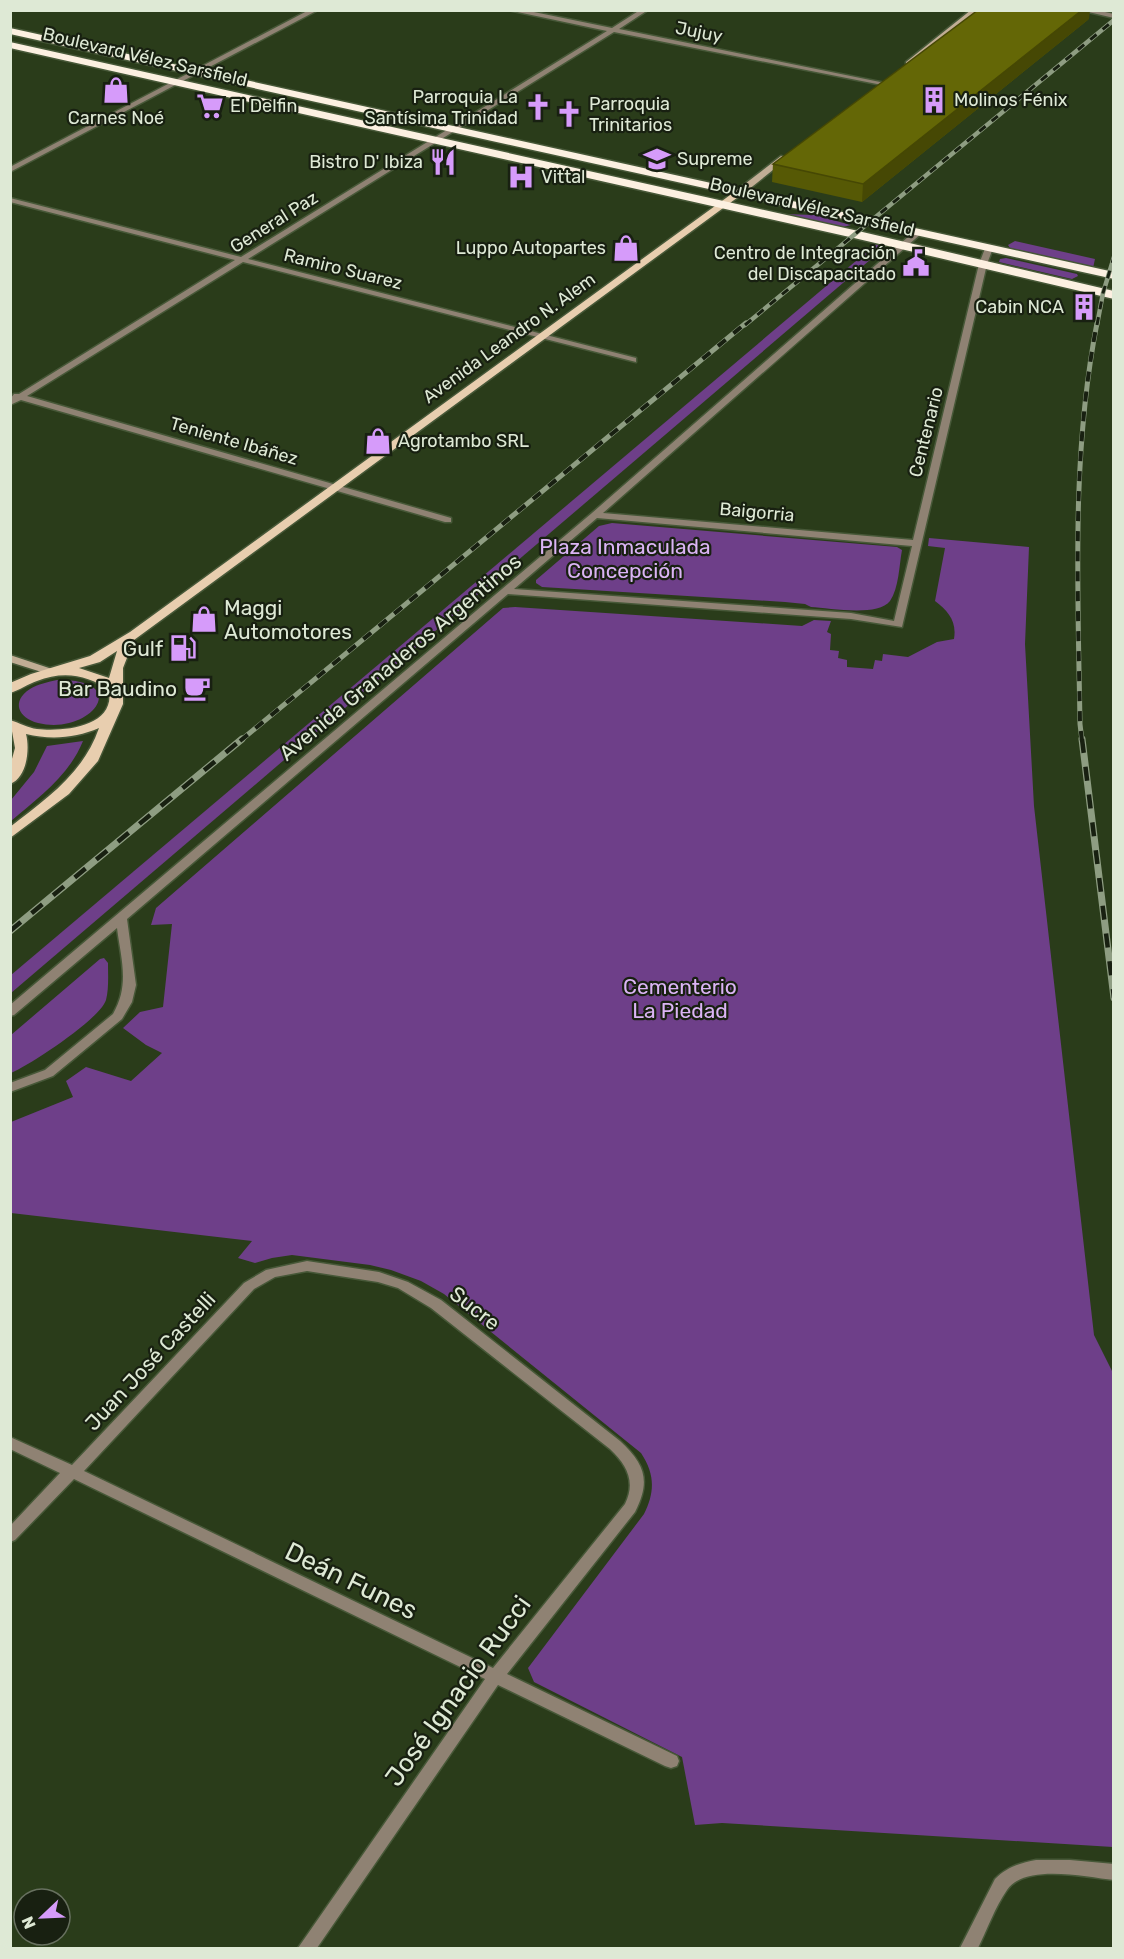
<svg xmlns="http://www.w3.org/2000/svg" width="1124" height="1959" viewBox="0 0 1124 1959" font-family="Rubik,sans-serif">
	<style>
		.green { fill: #6e3f89 }
		.lines { fill: none; stroke-linecap: round; stroke-linejoin: round }
		.street-casing { stroke: #475838; stroke-width: 3 }
		.secondary-casing { stroke: #475838; stroke-width: 3 }
		.primary-casing { stroke: #475838; stroke-width: 3 }
		.highway-casing { stroke: #475838; stroke-width: 3 }
		.street { fill: #8f8273; fill-rule: evenodd }
		.secondary { fill: #c1ad95; fill-rule: evenodd }
		.primary { fill: #e8ceaf; fill-rule: evenodd }
		.highway { fill: #fcf0e1; fill-rule: evenodd }
		.rail-far2-casing { stroke: #8e9d82; stroke-width: 4.5 }
		.rail-far1-casing { stroke: #8e9d82; stroke-width: 5 }
		.rail-casing { stroke: #8e9d82; stroke-width: 7 }
		.rail-far2 { stroke: #182011; stroke-width: 3; stroke-dasharray: 8; stroke-linecap: butt }
		.rail-far1 { stroke: #182011; stroke-width: 4; stroke-dasharray: 10; stroke-linecap: butt }
		.rail { stroke: #182011; stroke-width: 4.5; stroke-dasharray: 14; stroke-linecap: butt }
		.wall { fill: #565905 }
		.shaded-wall { fill: #464804 }
		.building { fill: #646706; stroke: #464804; stroke-width: 1.5 }
		.labels { text-anchor: middle; dominant-baseline: central; stroke-width: 4.5; stroke-linejoin: round; paint-order: stroke }
		.far-street-label { font-size: 18px; fill: #dee9d5; stroke: #182011 }
		.far-poi-label { font-size: 18px; fill: #dee9d5; stroke: #182011; text-anchor: start }
		.park-label { font-size: 21px; fill: #dbb4f5; stroke: #182011 }
		.poi-label { font-size: 21px; fill: #dee9d5; stroke: #182011; text-anchor: end }
		.street-label { font-size: 21px; fill: #dee9d5; stroke: #182011 }
		.near-street-label { font-size: 26px; fill: #dee9d5; stroke: #182011 }
	</style>
	<rect width="100%" height="100%" fill="#2a3c1a"/>
	<g class="green">
		<polygon points="784,214 814,215 851,225 843,227"/>
		<polygon points="1015,241 1095,259 1093,268 1010,248 1008,245"/>
		<polygon points="876,244 884,248 11,993 11,975"/>
		<polygon points="1006,258 1077,274 1078,276 1072,279 999,262 1000,259"/>
		<path d="M612,523L897,547L902,550C899,566 899,588 890,601C878,617 829,608 811,607L805,604L785,602L542,587L536,583V580L599,526Z"/>
		<path d="M929,538L1029,547L1025,644L1034,806L1094,1335L1113,1373V1847L722,1823L695,1825L682,1757L534,1682L528,1668L644,1514C655,1492 655,1474 641,1453L444,1294L421,1281L391,1270L370,1265L292,1255L272,1258L255,1263L238,1258L252,1241L11,1213V1122L73,1097L66,1081L86,1067L131,1081L162,1053L146,1045L123,1028L140,1012L163,1007L172,924L151,925L156,908L503,608L515,607L802,626L814,620L831,621L827,632L831,634L830,650L839,651L838,658L847,660V667L873,669L875,660L882,661L883,654L908,657L937,642L954,639C957,621 948,611 935,601L945,548L928,546Z"/>
		<path d="M57,680C135,679 90,736 38,723C18,718 11,701 30,689C38,684 48,682 57,680Z"/>
		<path d="M83,741C69,776 38,798 11,821V800L34,772L47,746Z"/>
		<path d="M104,958L108,963C108,974 109,989 106,1000C100,1019 30,1065 11,1073V1035L100,959Z"/>
	</g>
	<g class="lines">
		<defs>
			<g id="street">
				<polygon points="309,10 318,10 10,172 10,167"/>
				<polygon points="508,10 524,10 612,28 640,10 648,10 619,29 885,83 882,85 614,32 248,259 636,358 636,362 243,262 27,396 451,518 451,522 445,522 21,400 10,405 10,399 14,394 19,394 235,260 10,202 10,198 241,257 607,31"/>
				<polygon points="1080,10 1096,10 1114,14 1114,18"/>
				<path d="M916,230L923,232L603,513L913,540L979,264L986,246H992L993,248L987,264L902,627L851,619L508,594L127,919L136,985L132,1002L122,1019L53,1076L10,1092V1083L45,1070L113,1014C130,985 121,959 117,928L14,1015L10,1016V1005L592,513ZM597,518L912,546L894,621L851,613L514,589Z"/>
				<path d="M307,1261L379,1272L408,1282L441,1300L620,1441C645,1464 651,1481 635,1512L507,1674L677,1756L679,1761L677,1766L671,1768L665,1766L498,1685L317,1948H298L485,1679L74,1479L15,1540L10,1542V1526L60,1473L10,1449V1437L72,1465L244,1283L266,1270ZM307,1271L378,1282L398,1288L431,1308L610,1449C627,1465 636,1482 625,1504L493,1668L84,1471L254,1289L275,1277Z"/>
				<path d="M1036,1860H1070L1114,1864V1880C1086,1877 1025,1863 1007,1890C995,1907 987,1930 978,1948H960L995,1879C1007,1867 1020,1863 1036,1860Z"/>
			</g>
			<g id="secondary">
				<polygon points="971,10 979,10 910,64 906,64 906,62"/>
				<polygon points="781,156 788,158 743,194 737,194 737,190"/>
				<polygon points="10,655 55,670 56,672 51,675 10,662"/>
			</g>
			<path id="primary" d="M737,190L745,192L134,640L123,668V704L98,761L69,794L10,838V827C47,798 83,774 99,728C76,738 51,740 26,734C30,749 27,778 10,784V766L15,748L10,720C20,723 28,728 37,729C63,732 115,727 109,691C88,674 62,671 37,681C28,684 20,690 10,693V683L31,674L90,656L130,632ZM117,651L109,678L79,668L100,662Z"/>
			<g id="highway">
				<polygon points="10,28 1114,272 1114,279 10,34"/>
				<polygon points="10,42 854,230 1114,291 1114,299 854,238 10,48"/>
			</g>
		</defs>
		<use href="#street" class="street-casing"/>
		<use href="#secondary" class="secondary-casing"/>
		<use href="#primary" class="primary-casing"/>
		<use href="#highway" class="highway-casing"/>
		<use href="#street" class="street"/>
		<use href="#secondary" class="secondary"/>
		<use href="#primary" class="primary"/>
		<use href="#highway" class="highway"/>
		<defs>
			<g id="rail-far2">
				<polyline points="745,325 1114,20"/>
				<polyline points="1097,325 1103,293 1114,257"/>
			</g>
			<g id="rail-far1">
				<polyline points="240,741 746,323"/>
				<path d="M1082,741L1080,724C1078,590 1071,456 1097,323"/>
			</g>
			<g id="rail">
				<polyline points="1082,739 1114,998"/>
				<polyline points="10,931 242,739"/>
			</g>
		</defs>
		<use href="#rail-far2" class="rail-far2-casing"/>
		<use href="#rail-far1" class="rail-far1-casing"/>
		<use href="#rail" class="rail-casing"/>
		<use href="#rail-far2" class="rail-far2"/>
		<use href="#rail-far1" class="rail-far1"/>
		<use href="#rail" class="rail"/>
	</g>
	<polygon class="wall" points="1089,19 862,202 772,182 773,164"/>
	<polygon class="shaded-wall" points="1082,10 1090,10 1089,19 862,202 863,184"/>
	<polygon class="building" points="978,10 1082,10 863,184 773,164"/>
	<defs>
		<symbol id="shop-bare" viewBox="-9 -9 18 18"><path d="M-5-2.5h2.3a2.7 3.5 0 0 1 5.4 0H5L5.5 6h-11ZM-1.5-2.5h3a1.5 2.3 0 0 0-3 0Z" fill="#d69bfa" stroke="#182011" stroke-width="2.5" paint-order="stroke"/></symbol>
		<symbol id="building-bare" viewBox="-9 -9 18 18"><path d="M-4-6H4V6H1V3H-1V6H-4ZM-2.5-4.3h1.7v1.8h-1.7ZM.8-4.3h1.7v1.8H.8ZM-2.5-1h1.7V.8h-1.7ZM.8-1h1.7V.8H.8Z" fill="#d69bfa" stroke="#182011" stroke-width="2.5" paint-order="stroke"/></symbol>
		<symbol id="supermarket-bare" viewBox="-9 -9 18 18"><path d="M-6-5.5h2.5l.6 2H6L4.5 2H-2.5L-4.4-4H-6ZM-1.5 3.2a1.3 1.3 0 1 0 .1 0ZM3 3.2a1.3 1.3 0 1 0 .1 0Z" fill="#d69bfa" stroke="#182011" stroke-width="2.5" paint-order="stroke"/></symbol>
		<symbol id="church-bare" viewBox="-9 -9 18 18"><path d="M-1.2-6h2.4v3.5h3.3v2.4h-3.3V6h-2.4V-.1h-3.3v-2.4h3.3Z" fill="#d69bfa" stroke="#182011" stroke-width="2.5" paint-order="stroke"/></symbol>
		<symbol id="school-bare" viewBox="-9 -9 18 18"><path d="M0-5L7-2L0 1L-7-2ZM-4 1L0 2.5L4 1V4Q0 6-4 4Z" fill="#d69bfa" stroke="#182011" stroke-width="2.5" paint-order="stroke"/></symbol>
		<symbol id="restaurant-bare" viewBox="-9 -9 18 18"><path d="M-5-6h1v4h1v-4h1v4h1v-4h1v5L-1.5 .5V6h-2V.5L-5-1ZM5-6V6H3V1.5H1.5Q1.5-4 5-6Z" fill="#d69bfa" stroke="#182011" stroke-width="2.5" paint-order="stroke"/></symbol>
		<symbol id="hospital-bare" viewBox="-9 -9 18 18"><path d="M-5-5h3v3.5h4V-5h3V5h-3V1.5h-4V5h-3Z" fill="#d69bfa" stroke="#182011" stroke-width="2.5" paint-order="stroke"/></symbol>
		<symbol id="civic-bare" viewBox="-9 -9 18 18"><path d="M-.6-6.5H3V-4.5H.6V-3L4-1V1h2V6H-6V1h2V-1L-.6-3ZM-1.2 2.5V6h2.4V2.5Z" fill="#d69bfa" stroke="#182011" stroke-width="2.5" paint-order="stroke"/></symbol>
		<symbol id="fuel-bare" viewBox="-9 -9 18 18"><path d="M-5.5-6h7V0h2V4h1.3V-2.5L3-4.5l.8-.8L6-3V5H2.5V1h-1V6h-7ZM-4.2-4.7v3.2H.2V-4.7Z" fill="#d69bfa" stroke="#182011" stroke-width="2.5" paint-order="stroke"/></symbol>
		<symbol id="cafe-bare" viewBox="-9 -9 18 18"><path d="M-5.5-4.5H6V0H3Q3 3.5 0 3.5H-2.5Q-5.5 3.5-5.5 0ZM3-3.2v2h1.7v-2ZM-6 4.5H4V6H-6Z" fill="#d69bfa" stroke="#182011" stroke-width="2.5" paint-order="stroke"/></symbol>
	</defs>
	<g fill-rule="evenodd">
		<use href="#shop-bare" x="97" y="71" width="38" height="38"/>
		<use href="#building-bare" x="915" y="81" width="38" height="38"/>
		<use href="#supermarket-bare" x="191" y="87" width="38" height="38"/>
		<use href="#church-bare" x="519" y="88" width="38" height="38"/>
		<use href="#church-bare" x="550" y="95" width="38" height="38"/>
		<use href="#school-bare" x="638" y="140" width="38" height="38"/>
		<use href="#restaurant-bare" x="424" y="143" width="38" height="38"/>
		<use href="#hospital-bare" x="502" y="158" width="38" height="38"/>
		<use href="#shop-bare" x="607" y="229" width="38" height="38"/>
		<use href="#civic-bare" x="897" y="244" width="38" height="38"/>
		<use href="#building-bare" x="1065" y="288" width="38" height="38"/>
		<use href="#shop-bare" x="359" y="422" width="38" height="38"/>
		<use href="#shop-bare" x="185" y="600" width="38" height="38"/>
		<use href="#fuel-bare" x="164" y="629" width="38" height="38"/>
		<use href="#cafe-bare" x="178" y="669" width="38" height="38"/>
	</g>
	<g class="labels">
		<g class="far-street-label">
			<text transform="translate(699 32) rotate(11)">Jujuy</text>
			<text transform="translate(145 57) rotate(13)">Boulevard Vélez Sarsfield</text>
			<text transform="translate(812 207) rotate(13)">Boulevard Vélez Sarsfield</text>
			<text transform="translate(274 222) rotate(-32)">General Paz</text>
			<text transform="translate(343 269) rotate(14)">Ramiro Suarez</text>
			<text transform="translate(509 338) rotate(-36)">Avenida Leandro N. Alem</text>
			<text transform="translate(926 432) rotate(-76)">Centenario</text>
			<text transform="translate(234 441) rotate(16)">Teniente Ibáñez</text>
			<text transform="translate(757 512) rotate(5)">Baigorria</text>
		</g>
		<g class="far-poi-label">
			<text x="518" y="97" text-anchor="end">Parroquia La<tspan x="518" dy="21">Santísima Trinidad</tspan></text>
			<text x="954" y="100">Molinos Fénix</text>
			<text x="589" y="104">Parroquia<tspan x="589" dy="21">Trinitarios</tspan></text>
			<text x="230" y="106">El Delfin</text>
			<text x="116" y="118" text-anchor="middle">Carnes Noé</text>
			<text x="677" y="159">Supreme</text>
			<text x="423" y="162" text-anchor="end">Bistro D' Ibiza</text>
			<text x="541" y="177">Vittal</text>
			<text x="606" y="248" text-anchor="end">Luppo Autopartes</text>
			<text x="896" y="253" text-anchor="end">Centro de Integración<tspan x="896" dy="21">del Discapacitado</tspan></text>
			<text x="1064" y="307" text-anchor="end">Cabin NCA</text>
			<text x="398" y="441">Agrotambo SRL</text>
		</g>
		<g class="park-label">
			<text x="625" y="546">Plaza Inmaculada<tspan x="625" dy="24">Concepción</tspan></text>
			<text x="680" y="986">Cementerio<tspan x="680" dy="24">La Piedad</tspan></text>
		</g>
		<g class="poi-label">
			<text x="224" y="607" text-anchor="start">Maggi<tspan x="224" dy="24">Automotores</tspan></text>
			<text x="163" y="648">Gulf</text>
			<text x="177" y="688">Bar Baudino</text>
		</g>
		<g class="street-label">
			<text transform="translate(400 657) rotate(-40)">Avenida Granaderos Argentinos</text>
			<text transform="translate(475 1308) rotate(38)">Sucre</text>
			<text transform="translate(150 1361) rotate(-47)">Juan José Castelli</text>
		</g>
		<g class="near-street-label">
			<text transform="translate(351 1581) rotate(26)">Deán Funes</text>
			<text transform="translate(458 1691) rotate(-54)">José Ignacio Rucci</text>
		</g>
	</g>
	<rect width="1124" height="1959" fill="none" stroke="#dee9d5" stroke-width="24"/>
	<g transform="translate(42 1917) rotate(247)"><circle r="28" fill="#182011" stroke="#67705f" stroke-width="1.5"/>
	<path d="M0-4.5L10 22L0 15L-10 22Z" fill="#d69bfa"/>
	<text y="-9" font-size="16" font-weight="bold" text-anchor="middle" fill="#dee9d5">N</text>
	</g>
</svg>
